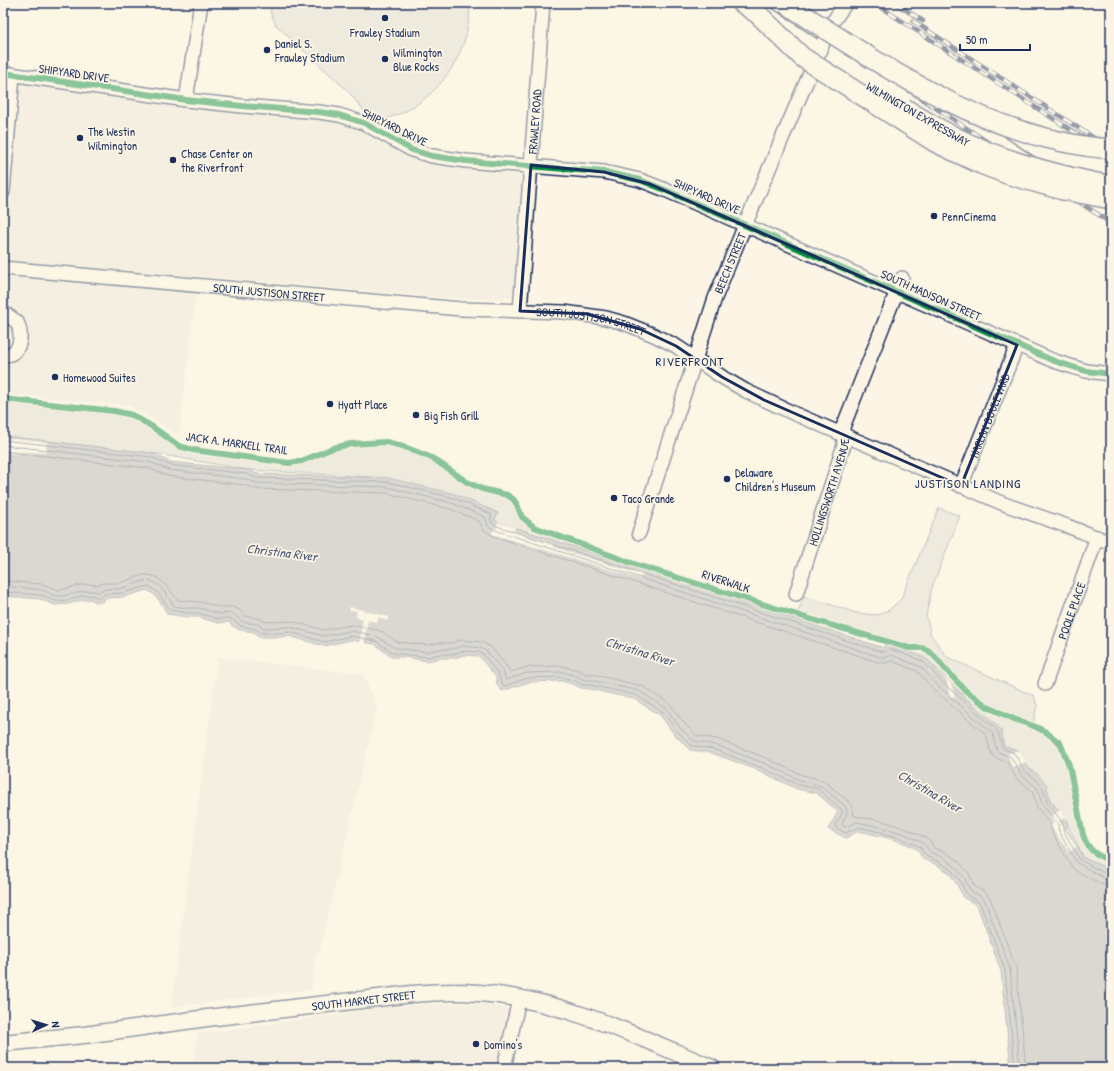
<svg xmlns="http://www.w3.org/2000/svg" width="1114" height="1071" viewBox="0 0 1114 1071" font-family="'Patrick Hand',sans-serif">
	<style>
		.built { fill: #ece7dc }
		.green { fill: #dfdbd4; stroke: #7d8599 }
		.water { fill: #b2b4b8; stroke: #767f94 }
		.pier { fill: #fcf5e5 }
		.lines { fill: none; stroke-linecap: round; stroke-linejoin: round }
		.shore { stroke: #576482; stroke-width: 1 }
		.minor-casing { stroke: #1b2f5e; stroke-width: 16 }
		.major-casing { stroke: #1b2f5e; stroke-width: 19 }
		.highway-casing { stroke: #1b2f5e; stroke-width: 22 }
		.minor { stroke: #fcf5e5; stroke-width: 13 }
		.major { stroke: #fcf5e5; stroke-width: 16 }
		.highway { stroke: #fcf5e5; stroke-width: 19 }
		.rail-casing { stroke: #1b2f5e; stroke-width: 4.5 }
		.rail { stroke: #fcf5e5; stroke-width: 3; stroke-dasharray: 9; stroke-linecap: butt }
		.highway-bridge-casing { stroke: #1b2f5e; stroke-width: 22; stroke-linecap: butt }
		.highway-bridge { stroke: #fcf5e5; stroke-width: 19 }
		.cycleway-casing { stroke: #fcf5e5; stroke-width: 8 }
		.cycleway { stroke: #00873e; stroke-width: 6 }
		.marked { fill: none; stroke: #1b2f5e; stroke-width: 3; stroke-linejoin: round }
		.poi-dot { fill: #1b2f5e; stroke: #fcf5e5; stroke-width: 1.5 }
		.labels { text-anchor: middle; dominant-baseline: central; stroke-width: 3.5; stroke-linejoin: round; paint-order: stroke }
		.poi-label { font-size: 12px; fill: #1b2f5e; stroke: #fcf5e5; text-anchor: start }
		.street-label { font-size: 12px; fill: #1b2f5e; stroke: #fcf5e5 }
		.neighbourhood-label { font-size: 13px; letter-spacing: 1px; fill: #1b2f5e; stroke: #fcf5e5 }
		.water-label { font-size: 13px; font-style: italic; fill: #485779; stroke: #fcf5e5 }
	</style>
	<rect width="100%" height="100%" fill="#fcf5e5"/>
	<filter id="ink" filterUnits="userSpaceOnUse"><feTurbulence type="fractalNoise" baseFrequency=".025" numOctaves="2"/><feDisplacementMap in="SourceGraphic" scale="8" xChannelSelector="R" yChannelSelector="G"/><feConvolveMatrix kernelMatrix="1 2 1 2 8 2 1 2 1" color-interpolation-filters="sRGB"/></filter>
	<g filter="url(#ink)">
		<g class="built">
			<polygon points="3,78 341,120 360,127 384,141 517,171 522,176 515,298 459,299 198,276 179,435 129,405 3,394"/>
			<polygon points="218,657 363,674 377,706 319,954 315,955 312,989 171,1007"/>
			<polygon points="425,1004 485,1004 502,1007 522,1016 510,1068 193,1068 198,1034 374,1009"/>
		</g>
		<g class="green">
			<path d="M272,3H470C470,49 446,89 406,111C396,116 385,119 374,123L348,91L276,25L270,12Z"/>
			<polygon points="3,399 114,411 151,426 179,446 274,461 310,458 351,444 386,442 413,450 467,482 507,495 522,517 558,536 797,615 804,596 856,613 877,615 889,610 901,599 939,508 960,516 932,587 926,616 931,635 947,657 1034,696 1037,705 1033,725 1060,743 1071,778 1081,827 1092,852 1111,862 1111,873 1084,858 1068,826 1067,821 1050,800 1046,784 1032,772 1026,765 1017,750 1004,746 1001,730 972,704 928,660 920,656 885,643 568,545 494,521 498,513 388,478 249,470 152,453 3,436"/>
		</g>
		<path class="water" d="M3,436L152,453L170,462L249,470L257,474L388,478L455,494L498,513L494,520L498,522L884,648L885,643L920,656L928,660L944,679L996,724L1001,730L1004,746L1017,750L1028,768L1037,774L1046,784L1050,800L1067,821L1068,826L1066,828L1084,858L1102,866L1111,872V1068H1011L1001,971L977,905L964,898L955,881L948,872L937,865L923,859C921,857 920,853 918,851C908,841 872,834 858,831L846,838L828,829L838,812L817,793L797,789L760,771L712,753L690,750L674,734L660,715L634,699L590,689L581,688L575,685L562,681L529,682L502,691L497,685L496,677L479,656L463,655L455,658H441L427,661L405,657H391L375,644L351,640L324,646L289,636L279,637H258L255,632L240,630L231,625L230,622L218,623L198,617H188L167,614C162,604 157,595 147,590L123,597L106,598L102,602H96L90,599L82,600L68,604L55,605L40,599L3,596Z"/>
		<g class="pier">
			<polygon points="3,438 47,442 46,453 20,452 20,454 3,453"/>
			<polygon points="498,522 515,527 514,531 554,544 554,547 642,575 640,579 492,534 494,528 496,529"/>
			<polygon points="350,607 358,609 389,617 387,621 379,617 377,622 368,620 364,644 359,644 363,619 356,617 357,611 349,610"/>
			<polygon points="946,678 951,683 955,696 950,697"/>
			<polygon points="1019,750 1026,762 1012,767 1007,754"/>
			<polygon points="1060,810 1066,817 1059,821 1077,847 1069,852 1050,826 1054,823 1050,817"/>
		</g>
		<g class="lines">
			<g class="shore">
				<polyline points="3,440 151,457 169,465 247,474 257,478 388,482 454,498 491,514 491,522 497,526 882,652 885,652 890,649 918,659 925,663 942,682 993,726 998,732 1002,748 1014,753 1025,771 1034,778 1042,786 1047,802 1063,823 1063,830 1080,860 1108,875 1111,875"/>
				<polyline points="3,445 149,462 169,470 246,479 256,483 387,487 452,503 485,517 488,526 495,530 880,657 886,657 891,655 921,667 938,686 989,730 993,734 996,747 998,752 1011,757 1021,774 1037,788 1042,804 1058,824 1059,832 1077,863 1106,879 1111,880"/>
				<polyline points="3,451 148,468 168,476 244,485 256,489 386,493 450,509 479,521 484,530 493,536 878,662 885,663 892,661 917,671 934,690 985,734 987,737 990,750 993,756 998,759 1007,762 1016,778 1032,791 1037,807 1051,826 1053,835 1072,867 1076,871 1103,885 1111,886"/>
				<polyline points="3,581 42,584 58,590 66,589 80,585 91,584 97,585 103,583 120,583 143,575 149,575 155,576 164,583 178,600 200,602 219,607 233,607 239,610 245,616 258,618 266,622 291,621 324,630 351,625 377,630 383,632 397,642 427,645 439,643 452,643 461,640 482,642 491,647 511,672 528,667 562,666 579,670 586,674 592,674 642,686 670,704 685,724 697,736 717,739 766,758 802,775 823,780 849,802 852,807 854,816 883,821 907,829 926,838 931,842 934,848 945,852 958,861 968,872 975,887 985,892 990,898 1016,968 1026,1068"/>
				<path d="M3,587C15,587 28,588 41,590C47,591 52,596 58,596C73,596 84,588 98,592C106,587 114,590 122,588C130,587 136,583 144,581C158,577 167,597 174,606L188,608H199L219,614L232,613L243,622L257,624L264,628L290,627L324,636L351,631L376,636L395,648L427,652L440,649H453L462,646L481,648L486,651L503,671L506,680L527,673L562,672L577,676L584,680H591L639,691L666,708L680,728L694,741L715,745L764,763L800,780L821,786L846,807L847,814L842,823L843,826L846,827L857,822L880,827L905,834L923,843L926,846L930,852L942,857L954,866L963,876L971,891L982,897L985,901L1010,969L1020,1068"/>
				<path d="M3,592L41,595L56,601L68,600L81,596L90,595L100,598L105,594L123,593L148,586C159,591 163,600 170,610L188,613H198L218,619L230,618L241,626L256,629L261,633H278L290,632L324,642L351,636L376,641L393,653L427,657L441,654H454L462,651L479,652L483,654L499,675L501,683L504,686L528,678L562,677L576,681L582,685H590L636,695L663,712L677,731L692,746L713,749L762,768L799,785L818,789L842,810V814L835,825L836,828L846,833L859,827L880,832L903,839L920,847L926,856L939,862L950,869L959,879L967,895L980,903L1005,970L1015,1068"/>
			</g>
			<defs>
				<g id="minor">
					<polyline points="764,11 821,50"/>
					<polyline points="3,73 186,100 242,106 319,112 339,115 364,123 412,150 432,156 466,161 604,172 640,180 663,189 1054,361 1086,371 1111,374"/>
					<polyline points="186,100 201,3"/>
					<polyline points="3,192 13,75"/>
					<path id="s1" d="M3,268L461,309L564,312L606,318L624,323L654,335L676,346L722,377L746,391L793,413L1004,504L1067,526L1111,543"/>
					<path id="s2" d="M520,311L543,3"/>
					<path d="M3,312L17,322C23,335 21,356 3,355"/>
					<path id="s3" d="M961,486L1017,345"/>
					<path id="s4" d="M639,533L715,298L745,225L829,29L834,20L846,3"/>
					<path id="s5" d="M796,594L844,445L843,427L902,278"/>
					<path id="s6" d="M1045,684L1097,537"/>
					<polyline points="504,1068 519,999"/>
				</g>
				<g id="major">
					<path id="s7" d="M3,1043L84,1035L207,1018L412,994C434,992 456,991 479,993C561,999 637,1036 712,1068"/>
				</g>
				<g id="highway">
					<polyline points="742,3 758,14"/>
					<polyline points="1013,130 1052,156 1093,167 1111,169"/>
				</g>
			</defs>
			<use href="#minor" class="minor-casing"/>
			<use href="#major" class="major-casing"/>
			<use href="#highway" class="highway-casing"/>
			<use href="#minor" class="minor"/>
			<use href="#major" class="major"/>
			<use href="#highway" class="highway"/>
			<defs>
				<g id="rail">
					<polyline points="776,3 1111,223"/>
					<polyline points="874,3 1111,156"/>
					<polyline points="895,3 923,21"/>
					<polyline points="913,21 1111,149"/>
				</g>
			</defs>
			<use href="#rail" class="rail-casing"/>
			<use href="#rail" class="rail"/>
			<defs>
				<g id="highway-bridge">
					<path d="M785,3C884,67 989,140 1111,149"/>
					<polyline points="758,14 802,57 935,142 981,164 1010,175 1063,190 1111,199"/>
					<path d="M904,108C921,119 939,129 957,138C1002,161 1061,176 1111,186"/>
				</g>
			</defs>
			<use href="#highway-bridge" class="highway-bridge-casing"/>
			<use href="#highway-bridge" class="highway-bridge"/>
			<defs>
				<g id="cycleway">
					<polyline points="3,73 186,100 242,106 319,112 339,115 364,123 412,150 432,156 466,161 604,172 640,180 663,189 1054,361 1086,371 1111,374"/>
					<path d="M3,399L114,411L132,415L151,426L179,446L193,450L274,461L289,463L302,461L333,448L351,444L386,442L402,446L432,458L467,482L482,489L507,495L513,499L516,503L522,517L534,527L637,565L810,619L909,648H923L928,650L939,661L945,669L966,691L988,707L1014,719L1036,727L1046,732L1060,743L1069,765L1083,835C1089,852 1096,854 1111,862"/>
				</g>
			</defs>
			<use href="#cycleway" class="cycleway-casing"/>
			<use href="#cycleway" class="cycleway"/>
		</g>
	</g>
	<path d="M0 0H1114V1071H0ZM531,165L604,172L650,184L1017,345L961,486L764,400L722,377L676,346L640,329L587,314L520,311Z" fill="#fcf5e5" fill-opacity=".55" fill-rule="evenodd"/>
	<path class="marked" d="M531,165L604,172L650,184L1017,345L961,486L764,400L722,377L676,346L640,329L587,314L520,311Z"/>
	<g class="poi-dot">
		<circle cx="385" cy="18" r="4"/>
		<circle cx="267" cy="50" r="4"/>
		<circle cx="385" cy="59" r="4"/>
		<circle cx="80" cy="138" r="4"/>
		<circle cx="173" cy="160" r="4"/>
		<circle cx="934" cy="216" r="4"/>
		<circle cx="55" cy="377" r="4"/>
		<circle cx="330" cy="404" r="4"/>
		<circle cx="416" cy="415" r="4"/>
		<circle cx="727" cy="479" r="4"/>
		<circle cx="614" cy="498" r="4"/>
		<circle cx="476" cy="1044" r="4"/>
	</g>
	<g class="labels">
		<g class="poi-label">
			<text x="385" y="32" text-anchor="middle">Frawley Stadium</text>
			<text x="275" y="43">Daniel S.<tspan x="275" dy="14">Frawley Stadium</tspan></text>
			<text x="393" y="52">Wilmington<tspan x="393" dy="14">Blue Rocks</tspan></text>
			<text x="88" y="131">The Westin<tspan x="88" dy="14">Wilmington</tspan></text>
			<text x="181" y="153">Chase Center on<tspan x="181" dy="14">the Riverfront</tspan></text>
			<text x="942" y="216">PennCinema</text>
			<text x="63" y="377">Homewood Suites</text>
			<text x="338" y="404">Hyatt Place</text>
			<text x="424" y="415">Big Fish Grill</text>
			<text x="735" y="472">Delaware<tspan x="735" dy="14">Children's Museum</tspan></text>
			<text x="622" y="498">Taco Grande</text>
			<text x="484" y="1044">Domino's</text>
		</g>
		<g class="street-label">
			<text transform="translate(74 73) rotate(8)">SHIPYARD DRIVE</text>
			<text transform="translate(918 114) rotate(30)">WILMINGTON EXPRESSWAY</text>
			<text stroke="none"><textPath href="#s2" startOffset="190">FRAWLEY ROAD</textPath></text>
			<text transform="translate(395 127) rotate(26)">SHIPYARD DRIVE</text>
			<text transform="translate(707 196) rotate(24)">SHIPYARD DRIVE</text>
			<text stroke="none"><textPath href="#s4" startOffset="285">BEECH STREET</textPath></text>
			<text stroke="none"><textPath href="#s1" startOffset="267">SOUTH JUSTISON STREET</textPath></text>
			<text transform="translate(931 295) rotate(24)">SOUTH MADISON STREET</text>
			<text stroke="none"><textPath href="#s1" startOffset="591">SOUTH JUSTISON STREET</textPath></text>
			<text stroke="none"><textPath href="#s3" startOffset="76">HARLAN BOULEVARD</textPath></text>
			<text transform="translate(237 443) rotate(8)">JACK A. MARKELL TRAIL</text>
			<text stroke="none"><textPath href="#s5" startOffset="107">HOLLINGSWORTH AVENUE</textPath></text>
			<text transform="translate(726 581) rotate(18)">RIVERWALK</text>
			<text stroke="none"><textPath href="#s6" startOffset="78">POOLE PLACE</textPath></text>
			<text stroke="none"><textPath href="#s7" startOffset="363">SOUTH MARKET STREET</textPath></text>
		</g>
		<g class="neighbourhood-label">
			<text x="690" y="361">RIVERFRONT</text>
			<text x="968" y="483">JUSTISON LANDING</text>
		</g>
		<g class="water-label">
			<text transform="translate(282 552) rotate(7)">Christina River</text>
			<text transform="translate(640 651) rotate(17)">Christina River</text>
			<text transform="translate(930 791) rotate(30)">Christina River</text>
		</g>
	</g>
	<rect width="1114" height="1071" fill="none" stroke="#fcf5e5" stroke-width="16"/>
	<rect x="8" y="8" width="1098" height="1055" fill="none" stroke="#1b2f5e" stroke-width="1.5" filter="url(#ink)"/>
	<g transform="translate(46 1025) rotate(86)" stroke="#fcf5e5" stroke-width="3" paint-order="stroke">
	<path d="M0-3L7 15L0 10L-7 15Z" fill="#1b2f5e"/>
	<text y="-6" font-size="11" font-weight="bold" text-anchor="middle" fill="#1b2f5e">N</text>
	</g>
	<path d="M960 44v6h70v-6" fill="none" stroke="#1b2f5e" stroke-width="2"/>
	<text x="966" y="44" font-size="12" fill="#1b2f5e" stroke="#fcf5e5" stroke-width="3" paint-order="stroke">50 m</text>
</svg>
